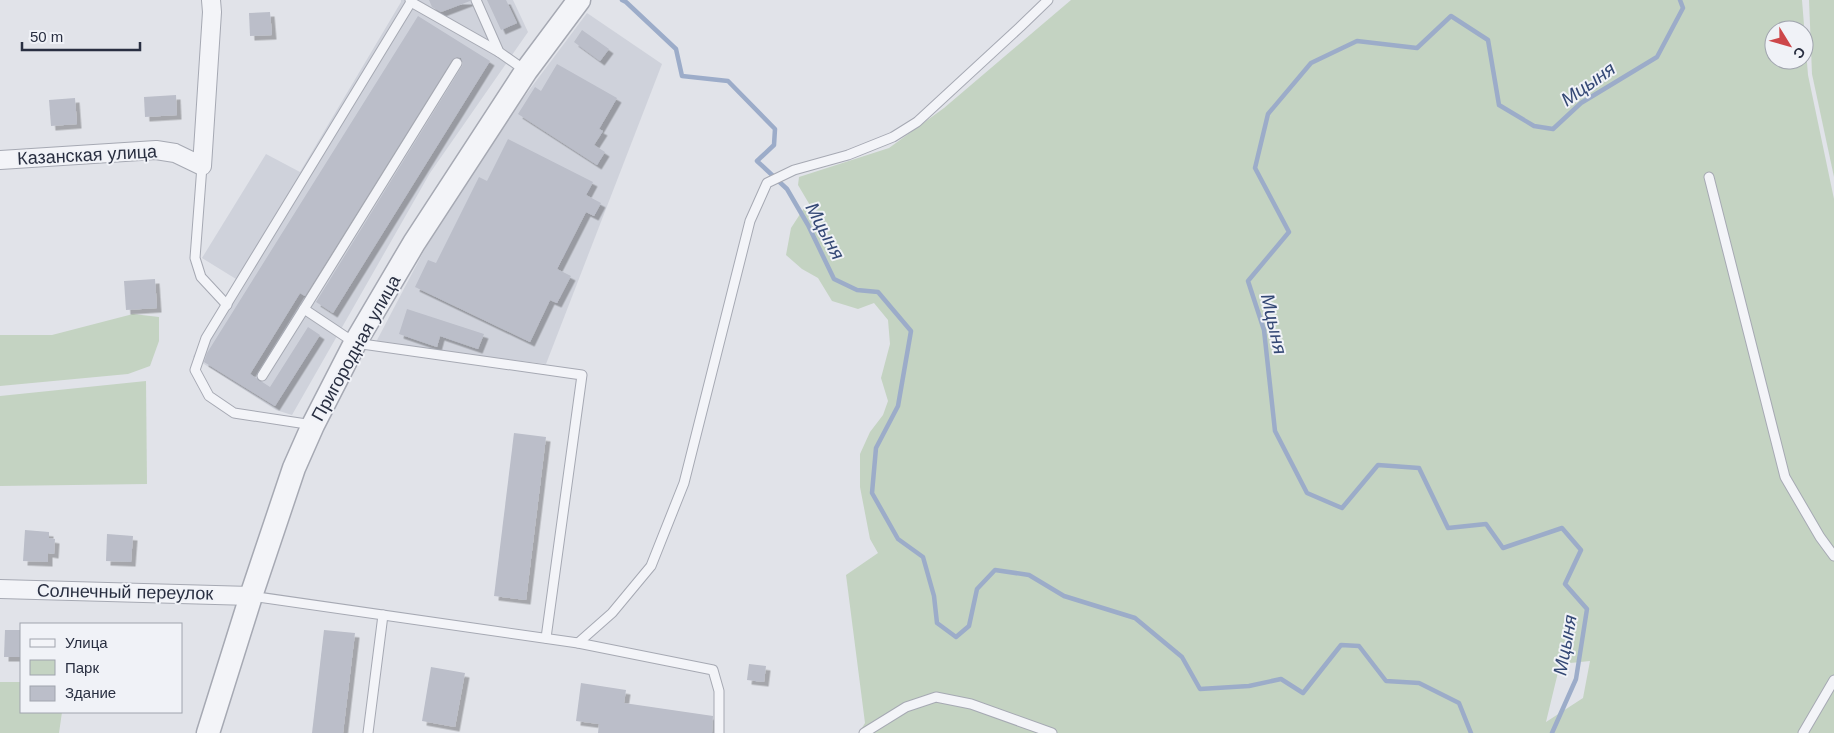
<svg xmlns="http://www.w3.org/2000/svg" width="1834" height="733" viewBox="0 0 1834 733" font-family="Helvetica,sans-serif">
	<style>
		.built { fill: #cfd2db }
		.green { fill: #c4d3c2; fill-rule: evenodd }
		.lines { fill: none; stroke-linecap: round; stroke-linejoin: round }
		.stream { stroke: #9cacc9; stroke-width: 4.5 }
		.building { fill: #bbbec9; filter: url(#shadow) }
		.service-casing { stroke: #a6a9b3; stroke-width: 11 }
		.minor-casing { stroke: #a6a9b3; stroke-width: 20 }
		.tertiary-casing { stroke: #a6a9b3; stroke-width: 25 }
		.service { stroke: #f3f4f8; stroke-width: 9 }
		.minor { stroke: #f3f4f8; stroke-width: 18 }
		.tertiary { stroke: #f3f4f8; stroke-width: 22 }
		.labels { text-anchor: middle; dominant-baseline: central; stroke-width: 4; stroke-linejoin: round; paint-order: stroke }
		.street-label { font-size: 18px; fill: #292f41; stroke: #f0f2f7 }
		.water-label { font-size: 19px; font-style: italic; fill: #344875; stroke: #f0f2f7 }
	</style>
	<defs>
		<filter id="shadow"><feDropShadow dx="4.5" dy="4.5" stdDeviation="0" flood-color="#0004"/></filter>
	</defs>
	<rect width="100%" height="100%" fill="#e1e3e9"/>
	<g class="built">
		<polygon points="401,0 513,0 528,32 430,173 292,415 276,410 193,357 236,279 202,258 266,154 300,172 401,2"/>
		<polygon points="587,13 662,64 546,364 375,344 459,184"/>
	</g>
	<g class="green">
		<path d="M1071,0H1802L1808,75L1834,199V733H859L865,723L846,575L878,553L870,539L860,487V454L870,432L883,415L888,401L881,378L890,344L888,320L874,303L858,309L832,301L818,278L802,269L786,255L791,228L804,208L811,207L798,185L799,177L889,148L944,108ZM1774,30H1804V60H1774ZM1590,661L1583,698L1546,722L1560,664Z"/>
		<polygon points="1809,0 1834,0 1834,177 1812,74"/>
		<polygon points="133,314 159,317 159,341 150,366 128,374 0,386 0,335 52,335"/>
		<polygon points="146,381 147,484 0,486 0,396"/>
		<polygon points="0,682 21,682 21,712 62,712 59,733 0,733"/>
	</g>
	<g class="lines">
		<g class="stream">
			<polyline points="622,0 626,2 676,49 682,76 728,81 775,129 774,145 757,161 787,189 808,225 834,279 857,290 878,292 911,331 898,406 876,448 872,493 898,539 923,557 934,596 937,623 956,637 969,626 977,589 995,570 1029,575 1064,596 1135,618 1182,657 1200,689 1249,686 1281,679 1303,693 1341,645 1359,646 1386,681 1419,683 1459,703 1471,733"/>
			<polyline points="1552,733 1576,679 1587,609 1565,584 1581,550 1562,528 1503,548 1486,524 1448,528 1419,468 1378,465 1342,508 1307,493 1275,431 1264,330 1248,281 1289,232 1255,168 1268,114 1311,63 1357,41 1417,48 1451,16 1488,40 1499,105 1534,126 1553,129 1581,103 1657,57 1683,8 1680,0"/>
		</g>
	</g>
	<g class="building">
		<polygon points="429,0 470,0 470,1 441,12 432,7"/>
		<polygon points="487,0 506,0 517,23 501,30"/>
		<polygon points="270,12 272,35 250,36 249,13"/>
		<polygon points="418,16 490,61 333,313 316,302 462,66 463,63 461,58 457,57 452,60 305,296 300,293 250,374 270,387 308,327 320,335 275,406 204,362 207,353"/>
		<polygon points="582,30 609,49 600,61 574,42"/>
		<polygon points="557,64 617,98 599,129 603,131 594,145 605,152 597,165 518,114 535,87 541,91"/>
		<polygon points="176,95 177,115 145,117 144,97"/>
		<polygon points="75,98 77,124 51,126 49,100"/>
		<polygon points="508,139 593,182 586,195 601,203 594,216 586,212 557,269 571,276 557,303 550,300 530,342 415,287 428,260 436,263 479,177 487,181"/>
		<polygon points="155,279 157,308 126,310 124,281"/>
		<polygon points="407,309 484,334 478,349 440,336 437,347 399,334"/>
		<polygon points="514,433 546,437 526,600 494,596"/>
		<polygon points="25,530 49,532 49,538 55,539 54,554 48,553 48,562 23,561"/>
		<polygon points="107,534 133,536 131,562 106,561"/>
		<polygon points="5,630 21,630 21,657 4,657"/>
		<polygon points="324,630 355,633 343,733 312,733"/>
		<polygon points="749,664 766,666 764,682 747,680"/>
		<polygon points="431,667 465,673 455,727 422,721"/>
		<polygon points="581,683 626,690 624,703 713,716 712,733 598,733 599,724 576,721"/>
	</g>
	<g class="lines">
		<defs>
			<g id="service">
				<polyline points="476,0 499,52 526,71"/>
				<polyline points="411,2 499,52"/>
				<polyline points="457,63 304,309 355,343 582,375 546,638"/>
				<polyline points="202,166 195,258 201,277 227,305"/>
				<polyline points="1709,177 1785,477 1820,537 1834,556"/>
				<polyline points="262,376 304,309"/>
				<polyline points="313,425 234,413 209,396 195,370 206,338 411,2 410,0"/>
				<polyline points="251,596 578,643 713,670 719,691 719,733"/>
				<polyline points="578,643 612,613 651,566 684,483 750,221 767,183 794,170 848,155 893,137 917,122 1020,27 1048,0"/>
				<polyline points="368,733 383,615"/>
				<polyline points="864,733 906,707 936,697 971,704 1052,733"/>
				<polyline points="1803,733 1834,680"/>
			</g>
			<g id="minor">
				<polyline points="0,160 156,150 175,153 202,166 212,12 211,0"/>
				<polyline points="0,589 251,596"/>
			</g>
			<polyline id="tertiary" points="208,733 251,596 294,468 313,425 355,343 414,243 526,71 579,0"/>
		</defs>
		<use href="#service" class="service-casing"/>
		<use href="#minor" class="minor-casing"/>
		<use href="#tertiary" class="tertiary-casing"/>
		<use href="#service" class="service"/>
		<use href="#minor" class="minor"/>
		<use href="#tertiary" class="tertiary"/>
	</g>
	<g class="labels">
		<g class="street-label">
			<text transform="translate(87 155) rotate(-3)">Казанская улица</text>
			<text transform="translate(356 348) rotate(-61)">Пригородная улица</text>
			<text transform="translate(125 592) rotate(1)">Солнечный переулок</text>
		</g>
		<g class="water-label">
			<text transform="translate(1588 84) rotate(-35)">Мцыня</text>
			<text transform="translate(825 231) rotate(62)">Мцыня</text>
			<text transform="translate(1274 324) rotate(77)">Мцыня</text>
			<text transform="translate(1565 645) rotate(-80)">Мцыня</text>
		</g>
	</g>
	<rect x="20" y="623" width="162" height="90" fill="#f0f2f7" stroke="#a0a4ae"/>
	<rect x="30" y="639" width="25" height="8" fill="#f3f4f8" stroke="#a0a4ae"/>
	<text x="65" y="648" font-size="15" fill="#292f41">Улица</text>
	<rect x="30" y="660" width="25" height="15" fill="#c4d3c2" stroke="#a0a4ae"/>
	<text x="65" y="673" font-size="15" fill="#292f41">Парк</text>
	<rect x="30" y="686" width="25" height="15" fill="#bbbec9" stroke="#a0a4ae"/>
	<text x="65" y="698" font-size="15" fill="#292f41">Здание</text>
	<g transform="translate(1789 45) rotate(127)"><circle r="24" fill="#f0f2f7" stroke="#a0a4ae"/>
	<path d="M0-4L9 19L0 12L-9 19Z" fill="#cd474a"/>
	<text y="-8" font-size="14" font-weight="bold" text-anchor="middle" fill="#292f41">С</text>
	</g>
	<path d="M22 42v8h118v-8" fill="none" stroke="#292f41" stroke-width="2.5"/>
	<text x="30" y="42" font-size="15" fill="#292f41" stroke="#f0f2f7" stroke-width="4" paint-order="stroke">50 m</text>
</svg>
